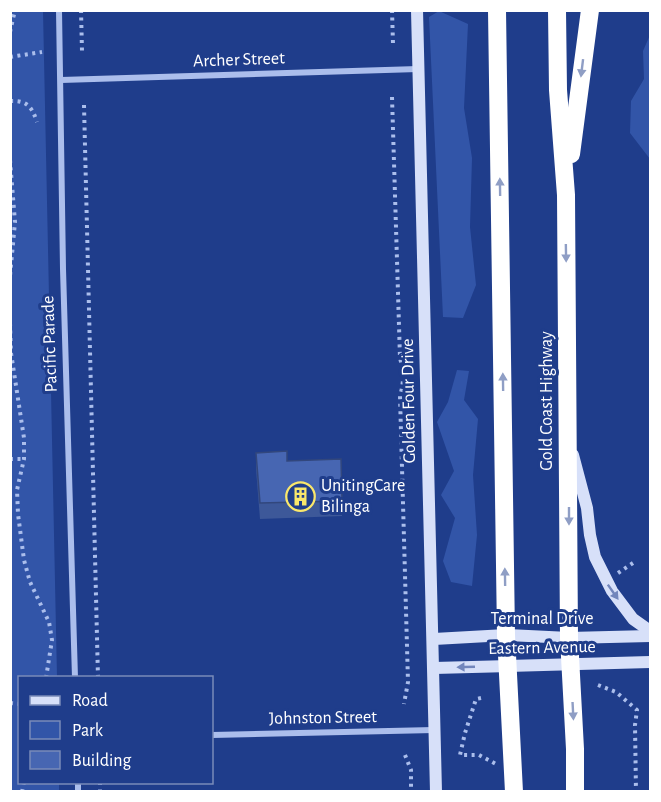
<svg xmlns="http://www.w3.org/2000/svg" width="661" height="802" viewBox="0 0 661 802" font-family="'Alegreya Sans',sans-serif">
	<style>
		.green { fill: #3255a8 }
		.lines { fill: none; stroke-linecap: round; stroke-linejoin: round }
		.path { stroke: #abbeec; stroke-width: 4; stroke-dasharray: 3 4.5; stroke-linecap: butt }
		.street { stroke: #abbeec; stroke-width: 6 }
		.secondary { stroke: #d7e0f9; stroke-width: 12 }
		.highway { stroke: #fff; stroke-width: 18 }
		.wall { fill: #3d5899 }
		.building { fill: #4766b2; stroke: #32477d; stroke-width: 1.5 }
		.oneway { fill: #8f9ec5 }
		.oneway2 { fill: #7286bc }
		.labels { text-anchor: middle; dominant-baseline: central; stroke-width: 6; stroke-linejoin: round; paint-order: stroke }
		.street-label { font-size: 18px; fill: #fff; stroke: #1f3d8b }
		.poi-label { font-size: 18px; fill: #fff; stroke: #1f3d8b; text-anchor: start }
	</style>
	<rect width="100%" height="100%" fill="#1f3d8b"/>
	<g class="green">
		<polygon points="10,11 43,11 57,677 20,678 20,782 59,783 59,791 11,791"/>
		<polygon points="439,11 468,24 464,108 472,158 470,227 476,285 463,318 443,317 429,17"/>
		<polygon points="650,35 650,159 630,133 631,101 644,79 643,51"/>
		<polygon points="457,370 469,371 464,400 478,419 473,475 477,535 472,586 451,582 443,561 455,518 441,495 454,471 437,422 448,402"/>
	</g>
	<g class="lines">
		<g class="path">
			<polyline points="81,10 82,51"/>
			<polyline points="392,10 393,44"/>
			<polyline points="10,32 15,10"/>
			<polyline points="10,57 42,52"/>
			<path d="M392,97L400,358C404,372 404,382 400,396L408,682L404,704"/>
			<path d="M10,101C27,100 32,107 37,122"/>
			<polyline points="84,105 98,678"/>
			<polyline points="10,160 15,222 10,276"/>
			<polyline points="10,323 11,353 24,438 24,459 17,490 18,514 24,560 30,582 49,622 52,640 46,678"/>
			<polyline points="10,459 24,459"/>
			<polyline points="618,573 633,563"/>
			<polyline points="598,685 616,692 637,710 635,725 636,792"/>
			<polyline points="481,698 476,699 465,733 460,755 479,755 496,764"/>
			<polyline points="10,703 20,704"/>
			<polyline points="405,755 411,770 411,792"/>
			<polyline points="100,782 100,792"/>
			<polyline points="22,792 24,782"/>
		</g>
		<g class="street">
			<polyline points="59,10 63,269 75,678"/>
			<polyline points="61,80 418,69"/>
			<polyline points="212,735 434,730"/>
			<polyline points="78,782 78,792"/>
		</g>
		<g class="secondary">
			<polyline points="417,10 436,792"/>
			<polyline points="573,455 587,508 590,535 595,557 612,591 633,619 650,631"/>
			<polyline points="434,639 506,635 569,638 650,636"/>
			<polyline points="434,668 650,662"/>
		</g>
		<g class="highway">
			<polyline points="497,10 506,635 514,792"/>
			<polyline points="557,10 558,90 566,195 569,638 575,749 575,792"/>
			<polyline points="571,154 590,10"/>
		</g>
	</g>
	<polygon class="wall" points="256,453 342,501 342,516 260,519 256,469"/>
	<polygon class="building" points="287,451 287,461 341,459 342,501 260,503 256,453"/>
	<defs><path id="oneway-solid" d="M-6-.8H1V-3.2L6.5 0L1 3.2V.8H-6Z" transform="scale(1.5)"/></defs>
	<g class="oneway">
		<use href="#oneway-solid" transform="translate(582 68) rotate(97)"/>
		<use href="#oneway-solid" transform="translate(500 187) rotate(-91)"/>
		<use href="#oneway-solid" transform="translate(566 253) rotate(89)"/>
		<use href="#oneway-solid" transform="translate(503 382) rotate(-91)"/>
		<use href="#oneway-solid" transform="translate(569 516) rotate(90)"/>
		<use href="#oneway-solid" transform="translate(505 577) rotate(-91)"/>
		<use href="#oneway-solid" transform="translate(573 711) rotate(87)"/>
	</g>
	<g class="oneway2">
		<use href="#oneway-solid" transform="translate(613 592) rotate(55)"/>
		<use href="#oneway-solid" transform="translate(466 667) rotate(178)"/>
	</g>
	<defs>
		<symbol id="building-ring" viewBox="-11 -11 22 22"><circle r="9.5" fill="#1f3d8b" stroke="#fae76b" stroke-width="1.5"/><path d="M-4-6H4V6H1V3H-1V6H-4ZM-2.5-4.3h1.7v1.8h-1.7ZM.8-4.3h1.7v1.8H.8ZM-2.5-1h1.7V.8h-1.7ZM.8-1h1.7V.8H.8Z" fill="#fae76b"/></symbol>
	</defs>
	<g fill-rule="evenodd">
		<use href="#building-ring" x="284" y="480" width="33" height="33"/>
	</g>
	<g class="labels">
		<g class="street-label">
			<text transform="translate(239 60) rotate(-2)">Archer Street</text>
			<text transform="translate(50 344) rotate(-92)">Pacific Parade</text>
			<text transform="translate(409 401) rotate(-91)">Golden Four Drive</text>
			<text transform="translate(547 401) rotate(-90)">Gold Coast Highway</text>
			<text x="542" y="619">Terminal Drive</text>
			<text transform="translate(542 648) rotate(-1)">Eastern Avenue</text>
			<text transform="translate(323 718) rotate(-1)">Johnston Street</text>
		</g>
		<g class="poi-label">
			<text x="321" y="486">UnitingCare<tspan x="321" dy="21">Bilinga</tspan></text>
		</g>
	</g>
	<rect width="661" height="802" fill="none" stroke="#ffffff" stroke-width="24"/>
	<rect x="18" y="676" width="195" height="108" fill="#1f3d8b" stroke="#798bb9" stroke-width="1.5"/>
	<rect x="30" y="696" width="30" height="9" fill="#d7e0f9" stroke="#798bb9" stroke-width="1.5"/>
	<text x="72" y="706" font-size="18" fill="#ffffff">Road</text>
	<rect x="30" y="721" width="30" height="18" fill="#3255a8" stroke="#798bb9" stroke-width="1.5"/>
	<text x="72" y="736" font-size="18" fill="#ffffff">Park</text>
	<rect x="30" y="751" width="30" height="18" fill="#4766b2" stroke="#798bb9" stroke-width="1.5"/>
	<text x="72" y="766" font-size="18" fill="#ffffff">Building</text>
</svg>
